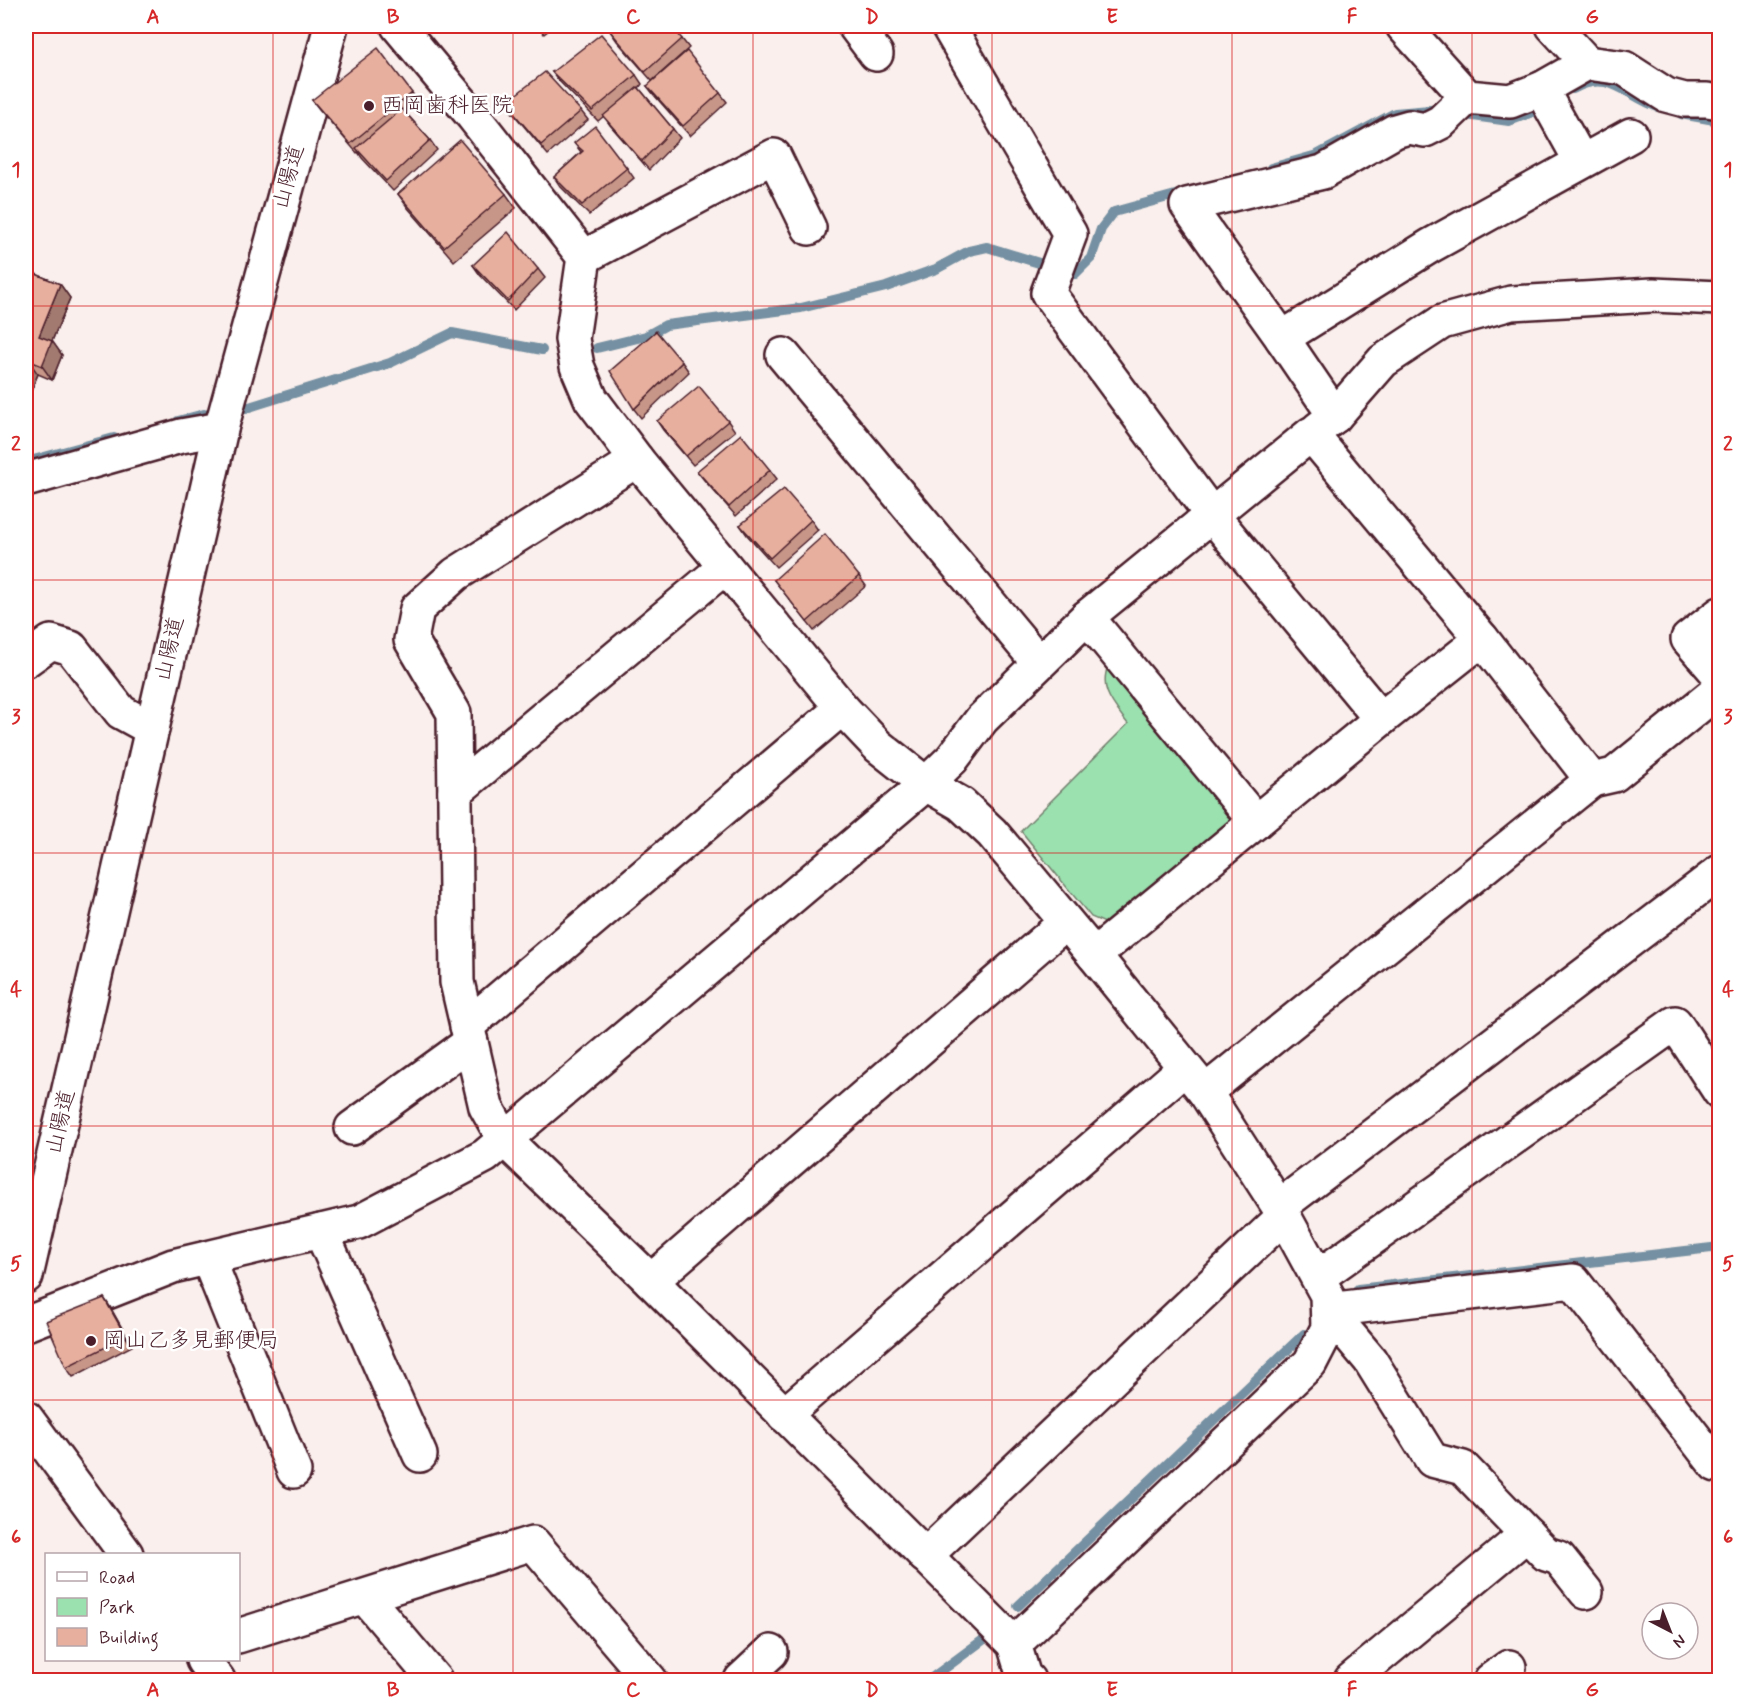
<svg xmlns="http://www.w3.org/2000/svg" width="1745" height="1706" viewBox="0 0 1745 1706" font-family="Mynerve,'Klee One',sans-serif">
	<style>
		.green { fill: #9ae1af; stroke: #72806d; stroke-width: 1.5 }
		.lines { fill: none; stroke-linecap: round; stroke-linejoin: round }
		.stream { stroke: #7590a2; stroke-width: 10 }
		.minor-casing { stroke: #4a1f2b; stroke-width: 38 }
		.minor { stroke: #fff; stroke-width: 33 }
		.wall { fill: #c79688; stroke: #4a1f2b; stroke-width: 1.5 }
		.shaded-wall { fill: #a27a6f; stroke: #4a1f2b; stroke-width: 1.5 }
		.building { fill: #e7af9e; stroke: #4a1f2b; stroke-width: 1.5 }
		.grid { fill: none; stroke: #d62828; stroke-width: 1.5; stroke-opacity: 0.55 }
		.poi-dot { fill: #4a1f2b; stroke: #fff; stroke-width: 2 }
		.labels { text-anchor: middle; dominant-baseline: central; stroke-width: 5; stroke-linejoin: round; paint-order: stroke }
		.poi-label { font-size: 22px; fill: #4a1f2b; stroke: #fff; text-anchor: start }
		.street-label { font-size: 22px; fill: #4a1f2b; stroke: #fff }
		.neatline { fill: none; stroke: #d62828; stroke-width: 2 }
		.grid-label { font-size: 20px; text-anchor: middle; font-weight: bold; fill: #d62828 }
	</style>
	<rect width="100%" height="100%" fill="#faefec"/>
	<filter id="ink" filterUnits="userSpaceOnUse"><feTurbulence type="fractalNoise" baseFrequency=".0167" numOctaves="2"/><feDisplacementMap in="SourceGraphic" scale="12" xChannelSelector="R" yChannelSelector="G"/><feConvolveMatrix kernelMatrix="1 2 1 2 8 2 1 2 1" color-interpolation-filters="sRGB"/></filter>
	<g filter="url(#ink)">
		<path class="green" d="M1110,661L1240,819L1105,923L1091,917L1021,831L1128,724C1112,703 1097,688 1110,661Z"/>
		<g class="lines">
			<g class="stream">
				<path d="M1573,89C1609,68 1626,96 1658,107"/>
				<polyline points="1459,114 1509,121 1535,111 1547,104"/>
				<polyline points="1681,114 1720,121"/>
				<polyline points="1271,168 1317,155 1395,113 1430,110 1440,111"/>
				<polyline points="597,348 646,336 666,325 801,308 886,287 936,269 969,251 987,247 1075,274 1091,258 1101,229 1114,212 1186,192"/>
				<polyline points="246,408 390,363 452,333 542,350"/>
				<polyline points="178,421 204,414"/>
				<polyline points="26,462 114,438"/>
				<polyline points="1358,1289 1720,1247"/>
				<polyline points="1018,1606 1304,1334"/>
				<polyline points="929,1680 983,1640"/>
			</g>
			<defs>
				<g id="minor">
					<polyline points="398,26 473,116 584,257 572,339 577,366 591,399 637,460 842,708 878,746 926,784 961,804 992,833 1094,955 1205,1092 1279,1207 1327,1295 1328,1328 1310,1363 1014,1644"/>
					<polyline points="855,26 876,54"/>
					<polyline points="948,26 1070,234 1048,293 1211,514 1381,719"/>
					<polyline points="1403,26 1467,97 1510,101 1541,89 1587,63 1553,26"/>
					<polyline points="1587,63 1624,68 1666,95 1685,100 1707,100 1720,102"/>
					<polyline points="1541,89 1581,161"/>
					<polyline points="584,257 774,156 809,228"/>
					<polyline points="1282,338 1430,246 1631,135"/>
					<polyline points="783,355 1039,663"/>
					<polyline points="1335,416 1282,338 1187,205 1323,172 1395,131 1409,127 1425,130 1441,122 1467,97"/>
					<polyline points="1318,429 1335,416 1383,361 1442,322 1511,303 1653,295 1720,298"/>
					<polyline points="637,460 456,574 417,609 411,640 454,713 457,982 486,1107 504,1139 651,1281 1014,1644 1024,1677 1028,1680"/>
					<polyline points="26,480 181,436 221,429"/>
					<polyline points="1720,614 1688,639 1720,676"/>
					<polyline points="1087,617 1256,822"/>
					<polyline points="26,660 51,642 71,648 121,712 152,729"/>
					<polyline points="1592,780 1614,775 1720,689"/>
					<polyline points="455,792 725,567"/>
					<polyline points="1094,955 1381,719 1482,639"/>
					<polyline points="467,1026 842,708"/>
					<polyline points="352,1128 471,1042"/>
					<polyline points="1279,1207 1720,872"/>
					<polyline points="321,1231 420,1455"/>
					<polyline points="208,1258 294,1471"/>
					<polyline points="26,1276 221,429 331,26"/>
					<polyline points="1318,1277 1675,1023 1720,1092"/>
					<polyline points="651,1281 1066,922"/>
					<polyline points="26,1324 173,1266 359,1222 485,1156 926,784 952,759 982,719 1087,617 1311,434 1482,639 1592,780 1205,1092"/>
					<polyline points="784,1415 1185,1068"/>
					<polyline points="26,1418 126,1554"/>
					<polyline points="925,1556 1284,1216"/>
					<polyline points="1586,1592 1559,1558 1546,1554 1463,1468 1432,1460 1370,1360 1328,1310 1573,1281 1716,1465"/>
					<polyline points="365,1597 435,1680"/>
					<polyline points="238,1636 533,1543 650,1680"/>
					<polyline points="203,1660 218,1680"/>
					<polyline points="741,1680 771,1652"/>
					<polyline points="1351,1680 1527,1534"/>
					<polyline points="1491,1680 1509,1667"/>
				</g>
			</defs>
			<use href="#minor" class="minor-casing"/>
			<use href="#minor" class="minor"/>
		</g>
		<g class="wall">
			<polygon points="538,26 554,26 544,34"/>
			<polygon points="610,31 682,39 689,48 652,81 617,41"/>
			<polygon points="552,72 636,75 642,84 639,88 673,129 680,138 649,170 610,125 604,116 598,121 559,81"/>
			<polygon points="647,86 720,93 727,102 690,136 654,95"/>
			<polygon points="412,93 419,102 406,113 430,140 437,150 393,191 362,158 358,152 357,153 319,109 312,100"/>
			<polygon points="505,103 581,111 588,120 548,155 512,112"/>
			<polygon points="574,143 627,168 634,178 589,215 560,186 554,177 581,152"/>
			<polygon points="398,194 506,194 516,208 454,261 408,208"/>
			<polygon points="473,265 538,269 545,278 514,310 480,275"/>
			<polygon points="26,270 60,284 70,298 52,341 62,355 52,380 38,374 26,403"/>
			<polygon points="682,362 689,372 641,418 634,409"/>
			<polygon points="657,421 728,421 735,431 693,465 663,430"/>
			<polygon points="770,470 777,479 736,516 704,480 697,471"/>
			<polygon points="811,520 818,530 776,567 747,535 740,525"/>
			<polygon points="859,576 866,586 814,631 774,580"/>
			<polygon points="104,1298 110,1307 132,1346 73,1377 66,1367"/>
		</g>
		<g class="shaded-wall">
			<polygon points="60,284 70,298 52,341 62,355 52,380 42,366 39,336"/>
			<polygon points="28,360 38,374 26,403 26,365"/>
			<polygon points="104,1298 110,1307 132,1346 126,1337"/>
		</g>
		<g class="building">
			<polygon points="617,26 672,26 682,39 645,72 610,31"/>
			<polygon points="601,34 636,75 592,111 552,72"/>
			<polygon points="378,48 412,93 350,144 312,100"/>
			<polygon points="687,51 720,93 683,126 647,86"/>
			<polygon points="545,72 581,111 541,145 505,103"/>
			<polygon points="638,87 673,129 642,161 603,116"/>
			<polygon points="402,109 430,140 386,181 356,148"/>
			<polygon points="595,126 627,168 582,205 554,177 583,151 574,143"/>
			<polygon points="460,140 506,194 444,247 398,194"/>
			<polygon points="508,232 538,269 508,301 473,265"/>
			<polygon points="26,270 60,284 39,336 52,341 42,366 28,360 26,365"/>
			<polygon points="656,331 682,362 634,409 610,371"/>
			<polygon points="699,386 728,421 686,456 657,421"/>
			<polygon points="741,434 770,470 729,507 697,471"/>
			<polygon points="784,489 811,520 770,558 740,525"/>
			<polygon points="825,534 859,576 807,622 774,580"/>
			<polygon points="104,1298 126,1337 66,1367 46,1321"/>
		</g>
	</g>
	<path class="grid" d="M273,26V1680M513,26V1680M753,26V1680M992,26V1680M1232,26V1680M1472,26V1680M26,306H1720M26,580H1720M26,853H1720M26,1126H1720M26,1400H1720"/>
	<g class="poi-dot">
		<circle cx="369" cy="106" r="6"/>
		<circle cx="91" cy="1341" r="6"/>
	</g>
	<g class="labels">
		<g class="poi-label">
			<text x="381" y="106">西岡歯科医院</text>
			<text x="103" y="1341">岡山乙多見郵便局</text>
		</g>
		<g class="street-label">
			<text transform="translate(289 177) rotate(-75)">山陽道</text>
			<text transform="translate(170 649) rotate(-77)">山陽道</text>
			<text transform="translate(61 1122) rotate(-77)">山陽道</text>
		</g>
	</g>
	<rect width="1745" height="1706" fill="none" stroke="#fff" stroke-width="66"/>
	<rect x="45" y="1553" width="195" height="108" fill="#ffffff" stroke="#b7a5aa" stroke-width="1.5"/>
	<rect x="57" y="1572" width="30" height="9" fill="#ffffff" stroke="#b7a5aa" stroke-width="1.5"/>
	<text x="99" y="1583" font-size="18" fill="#4a1f2b">Road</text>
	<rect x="57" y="1598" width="30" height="18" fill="#9ae1af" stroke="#b7a5aa" stroke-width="1.5"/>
	<text x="99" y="1613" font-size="18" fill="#4a1f2b">Park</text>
	<rect x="57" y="1628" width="30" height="18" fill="#e7af9e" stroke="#b7a5aa" stroke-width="1.5"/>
	<text x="99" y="1643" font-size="18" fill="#4a1f2b">Building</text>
	<g transform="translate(1670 1631) rotate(138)"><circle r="28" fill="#ffffff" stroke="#b7a5aa" stroke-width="1.5"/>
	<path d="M0-4.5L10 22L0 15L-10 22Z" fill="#4a1f2b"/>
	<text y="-9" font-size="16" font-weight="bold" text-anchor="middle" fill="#4a1f2b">N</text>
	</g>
	<rect x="33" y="33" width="1679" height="1640" class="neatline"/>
	<g class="grid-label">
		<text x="153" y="23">A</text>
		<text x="393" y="23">B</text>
		<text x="633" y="23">C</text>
		<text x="872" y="23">D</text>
		<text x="1112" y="23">E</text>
		<text x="1352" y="23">F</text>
		<text x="1592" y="23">G</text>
		<text x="16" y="176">1</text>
		<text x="1728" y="176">1</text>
		<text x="16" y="450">2</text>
		<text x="1728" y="450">2</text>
		<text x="16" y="723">3</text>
		<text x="1728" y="723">3</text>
		<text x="16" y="996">4</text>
		<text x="1728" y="996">4</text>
		<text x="16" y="1270">5</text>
		<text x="1728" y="1270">5</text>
		<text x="16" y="1543">6</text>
		<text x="1728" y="1543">6</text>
		<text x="153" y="1696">A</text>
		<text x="393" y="1696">B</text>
		<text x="633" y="1696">C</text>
		<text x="872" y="1696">D</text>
		<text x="1112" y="1696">E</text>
		<text x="1352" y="1696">F</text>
		<text x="1592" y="1696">G</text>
	</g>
</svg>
